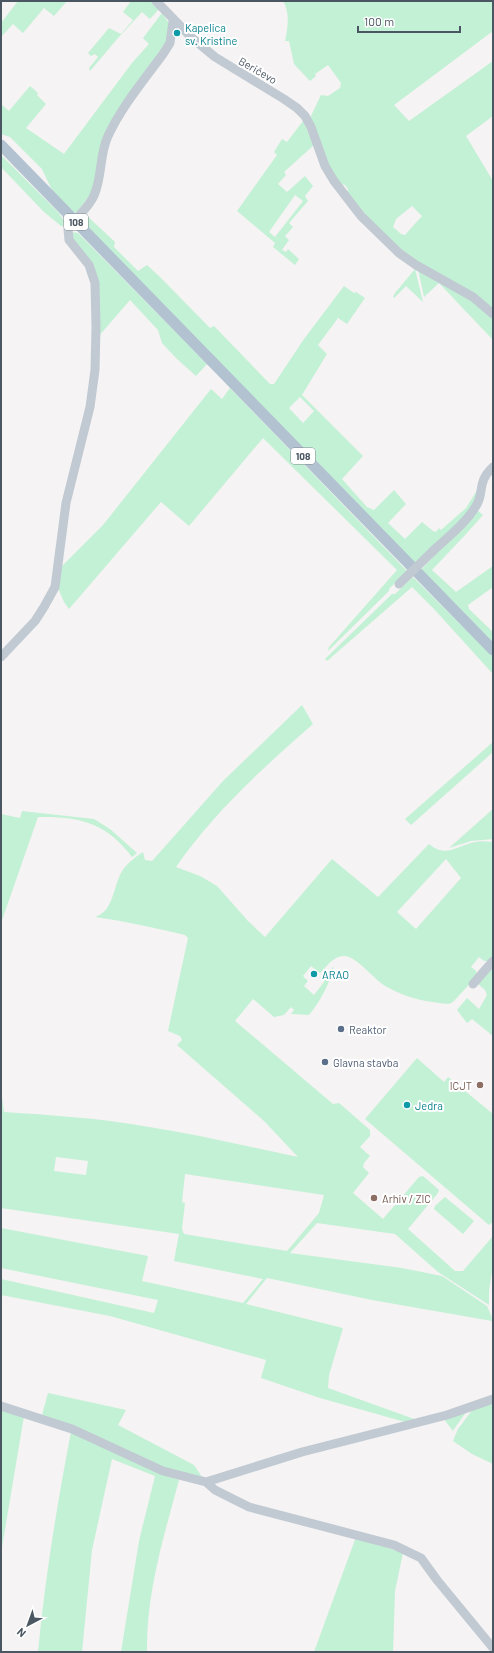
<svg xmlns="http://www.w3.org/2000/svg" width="494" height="1653" viewBox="0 0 494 1653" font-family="Barlow,sans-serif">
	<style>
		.green { fill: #c3f1d5; fill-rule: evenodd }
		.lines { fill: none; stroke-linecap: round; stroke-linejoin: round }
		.minor { stroke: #c1cad2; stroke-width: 9 }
		.major { stroke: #b3c2d1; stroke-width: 11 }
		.minor-bridge { stroke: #c1cad2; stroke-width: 9 }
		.culture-dot { fill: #0f9aa8; stroke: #fff; stroke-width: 1.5 }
		.service-dot { fill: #5c6f8a; stroke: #fff; stroke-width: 1.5 }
		.education-dot { fill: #8d6e63; stroke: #fff; stroke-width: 1.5 }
		.labels { text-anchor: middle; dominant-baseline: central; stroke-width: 4; stroke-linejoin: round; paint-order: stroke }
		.shield { fill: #fff; stroke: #808990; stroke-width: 1 }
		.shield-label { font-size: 10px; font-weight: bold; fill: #4a5661 }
		.culture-label { font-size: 11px; fill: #0d838f; stroke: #fff; text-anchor: start }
		.street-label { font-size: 11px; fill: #4a5661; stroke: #fff }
		.service-label { font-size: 11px; fill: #4e5e75; stroke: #fff; text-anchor: start }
		.education-label { font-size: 11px; fill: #785e54; stroke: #fff; text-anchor: end }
	</style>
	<rect width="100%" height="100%" fill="#f5f3f3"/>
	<g class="green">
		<polygon points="18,1 67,1 54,16 44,8 23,33 13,24 1,37 1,23"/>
		<polygon points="131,1 152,1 159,9 150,19 142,12 118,38 90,71 89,68 98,57 95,54 91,56 88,53 109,28 121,34 133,20 123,12"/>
		<path d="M283,1H493V31L394,105L409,121L493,61V116L466,136L493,181V310L401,251L375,225L347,194L348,189L345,185L339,184L329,169L310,118L321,95L328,96L340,88L341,83L328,65L315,74L316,76L310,81L294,64L289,41H285C288,28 290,12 283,1ZM412,206L422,216L405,235L401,234L393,227L396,219Z"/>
		<polygon points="162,13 168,22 169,37 112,122 92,192 77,212 73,213 60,201 51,188 42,169 10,137 1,134 1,104 9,111 30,86 38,93 37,95 46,104 26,128 64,154 132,63 149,44 143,38"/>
		<path d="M303,121L314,145L284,172L286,175L278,184L287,192L305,176L313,186L305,196L308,201L289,223L293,227L285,236L289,240L282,250L286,252L288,249L299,259L295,265L273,247L275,243L237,211L277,155L274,152L282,139L287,142ZM295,195L303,201L275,237L269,232Z"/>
		<polygon points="1,155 59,213 64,221 63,226 61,226 44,212 1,167"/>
		<path d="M85,214L115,242L114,247L138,271L147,265L160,277L210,328L214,326L270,384H274L304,339L344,286L354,293L356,292L365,298L347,324L338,318L318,345L327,354L302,395L363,456L342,479L367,507L374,510L394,490L406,504L388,523L405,539L422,522L433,531L436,532L439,528L441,530L466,508L479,487L476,501L455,528L415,563L84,224ZM300,397L314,411L303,423L289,408Z"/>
		<polygon points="71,232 78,233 207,364 196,376 177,359 162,343 158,330 130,300 98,337 95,276 73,242"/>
		<polygon points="415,269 423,302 406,286 394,298 393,297 395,293"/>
		<polygon points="418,269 464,294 493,318 493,340 439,283 424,297"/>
		<polygon points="230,388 407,571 389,589 389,591 328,651 329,647 397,570 263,438 189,526 161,502 69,609 64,602 57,586 59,569 103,525 211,389 222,399"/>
		<polygon points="477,510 483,515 466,534 432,570 456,592 493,566 493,587 468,605 469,609 493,632 493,643 421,570"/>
		<polygon points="413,577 493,657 493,674 434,609 412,587 327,661 325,659 392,594 395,594"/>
		<path d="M302,705L313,724C265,766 212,814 176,867L200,876L217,886L248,921L265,937L332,859L378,897L429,844C445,857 454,848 471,843C478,841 485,841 493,842V957L489,961H484L479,957L471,967L476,971L477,976L453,1002L449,1004C427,1002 406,998 387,987C374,980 359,958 345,956C334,955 327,966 320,973L311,966L303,976L308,981L304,986L314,995L324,982L323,980L334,966C330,983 320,1002 309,1015L291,1014L294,1010L291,1007L284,1015L274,1017L253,999L235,1021L333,1104L339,1103L370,1130V1136L360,1147L370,1156L364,1163L363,1167L369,1173L353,1193L383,1219L419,1177L423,1176L439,1190L438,1193L408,1229L455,1271H463L493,1236V1265L489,1291V1305L438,1272L395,1234L317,1223L290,1253L402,1268L442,1276L487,1306L491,1315L492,1321L372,1300L267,1278L246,1304L343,1328L329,1375L328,1388L417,1420L405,1422L320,1398L261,1378L266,1360L110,1316L1,1295V1279L154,1313L158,1300L1,1268V1228L148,1256L142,1281L243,1303L263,1279L174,1261L179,1234L1,1208V1089L4,1112C50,1115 97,1118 143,1126C195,1134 246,1146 298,1157L264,1121L177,1045L182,1040L180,1036L168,1031L188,938L185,935C155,928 125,921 95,917C113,912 113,888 121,873C126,864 134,858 143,852L145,860L152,861L153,860L223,781ZM446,859L461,878L416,929L397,912ZM56,1157L88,1161L86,1175L54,1171ZM185,1174L324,1195L319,1213L287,1251L184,1234L182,1229L185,1203L182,1202Z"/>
		<polygon points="493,742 493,752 411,825 405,819"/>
		<polygon points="493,809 493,839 471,841 449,848"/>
		<path d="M22,811L94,819L110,829L137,853L132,857C107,823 79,816 38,817L1,923V814L20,818Z"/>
		<polygon points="493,965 493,1036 472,1019 467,1023 457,1010 467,998 479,1009 487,995 485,990 477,983"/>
		<polygon points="417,1058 444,1082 448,1077 493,1114 493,1224 491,1223 489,1225 365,1119"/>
		<polygon points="445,1197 474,1221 463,1234 434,1209 435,1206"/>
		<polygon points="48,1393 126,1410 118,1425 194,1465 202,1477 175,1472 42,1415"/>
		<polygon points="493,1402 493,1464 472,1454 453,1441 458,1429 473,1409"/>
		<polygon points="2,1409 24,1416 1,1553 1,1414"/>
		<polygon points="467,1411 454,1429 453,1431 443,1418"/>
		<path d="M71,1432L179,1480C164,1536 146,1593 147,1652H121L139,1541L155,1476L112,1459L92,1550L82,1652H38C45,1578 57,1505 71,1432Z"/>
		<polygon points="356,1537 403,1553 395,1591 393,1652 314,1652"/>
	</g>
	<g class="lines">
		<g class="minor">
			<polyline points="156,1 192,38 215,57 284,99 297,108 305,116 311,127 325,166 334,181 361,216 399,253 416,265 473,297 493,314"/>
			<path d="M433,551C448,537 466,523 476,506C485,492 476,483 493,467"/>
			<path d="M1,657L35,621L44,607L55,587L66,503L90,407L95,370L96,327L95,283L89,265L69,240L68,229C77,216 92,205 96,190C102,172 100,153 108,136C122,106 144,80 163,54L170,43L173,21"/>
			<polyline points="473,984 493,961"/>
			<polyline points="1,1406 72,1429 163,1471 206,1482 302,1452 447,1415 493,1399"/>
			<polyline points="206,1482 215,1490 249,1507 394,1545 421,1558 437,1580 493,1648"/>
		</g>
		<polyline class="major" points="1,145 493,650"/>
		<polyline class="minor-bridge" points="399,584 433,551"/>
	</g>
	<g class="culture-dot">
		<circle cx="177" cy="33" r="4"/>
		<circle cx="314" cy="974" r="4"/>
		<circle cx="407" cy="1105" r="4"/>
	</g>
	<g class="service-dot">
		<circle cx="341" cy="1029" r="4"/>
		<circle cx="325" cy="1062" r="4"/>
	</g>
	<g class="education-dot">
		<circle cx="480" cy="1085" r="4"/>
		<circle cx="374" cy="1198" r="4"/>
	</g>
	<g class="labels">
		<g class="shield">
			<rect x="64" y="214" width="24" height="16" rx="3"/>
			<rect x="291" y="448" width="24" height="16" rx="3"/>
		</g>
		<g class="shield-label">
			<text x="76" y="222">108</text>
			<text x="303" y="456">108</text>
		</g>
		<g class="culture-label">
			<text x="185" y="27">Kapelica<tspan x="185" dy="13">sv. Kristine</tspan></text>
			<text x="322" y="974">ARAO</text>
			<text x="415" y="1105">Jedra</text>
		</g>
		<g class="street-label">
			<text transform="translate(258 70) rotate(30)">Beričevo</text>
		</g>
		<g class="service-label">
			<text x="349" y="1029">Reaktor</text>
			<text x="333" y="1062">Glavna stavba</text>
		</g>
		<g class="education-label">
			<text x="472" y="1085">ICJT</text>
			<text x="382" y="1198" text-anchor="start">Arhiv / ZIC</text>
		</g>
	</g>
	<rect width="494" height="1653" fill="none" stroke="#4a5661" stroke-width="4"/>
	<g transform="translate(28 1625) rotate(221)" stroke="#ffffff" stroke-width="3" paint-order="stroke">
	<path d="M0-3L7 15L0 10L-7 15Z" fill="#4a5661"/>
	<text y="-6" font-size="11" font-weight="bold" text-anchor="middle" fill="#4a5661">N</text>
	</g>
	<path d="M358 26v6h102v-6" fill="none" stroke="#4a5661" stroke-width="2"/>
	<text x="364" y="26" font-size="12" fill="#4a5661" stroke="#ffffff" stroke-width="3" paint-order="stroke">100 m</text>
</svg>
